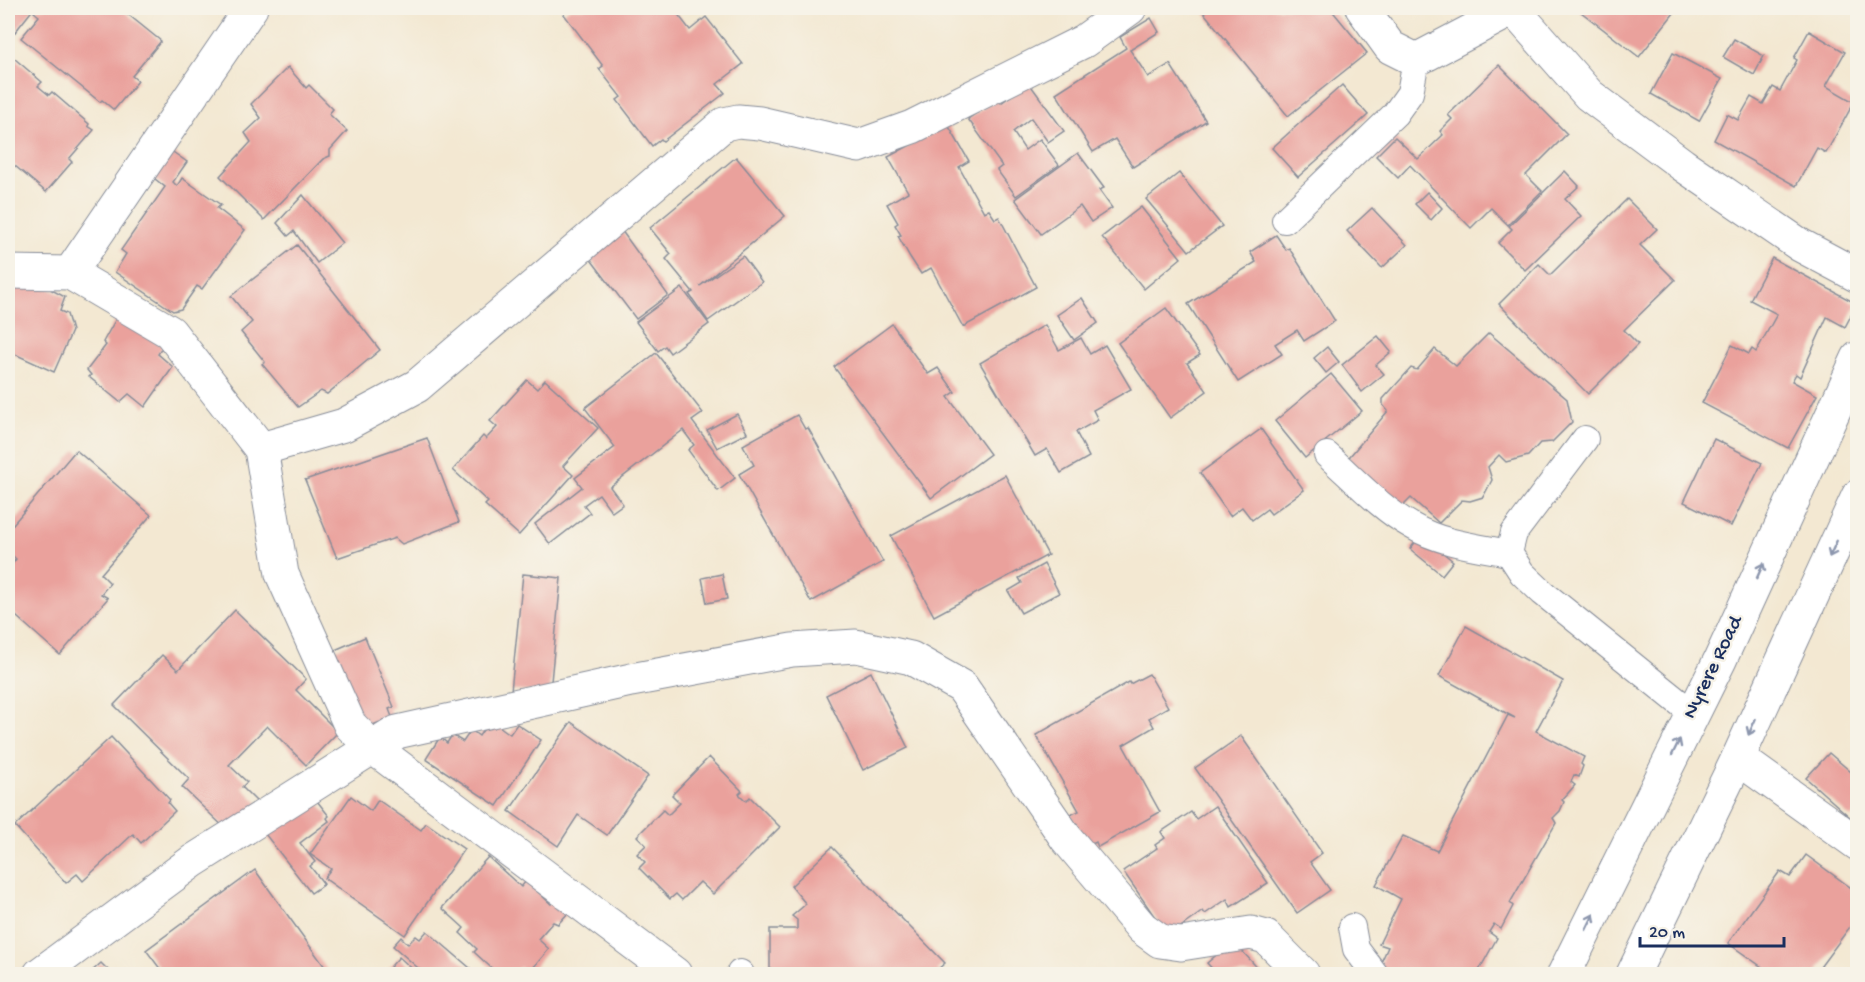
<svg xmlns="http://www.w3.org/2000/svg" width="1865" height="982" viewBox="0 0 1865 982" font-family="'Gochi Hand',sans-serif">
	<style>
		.building { fill: #eaa19c }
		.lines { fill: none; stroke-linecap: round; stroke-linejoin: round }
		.service-casing { stroke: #878c98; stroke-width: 28 }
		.minor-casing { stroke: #878c98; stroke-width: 35 }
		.primary-casing { stroke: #878c98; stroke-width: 35 }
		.service { stroke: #fff; stroke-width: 26 }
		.minor { stroke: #fff; stroke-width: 33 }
		.primary { stroke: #fff; stroke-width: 33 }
		.oneway { stroke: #8d97ae }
		.labels { text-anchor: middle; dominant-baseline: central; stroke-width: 5; stroke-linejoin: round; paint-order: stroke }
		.street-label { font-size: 21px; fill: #1b2f5e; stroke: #f7f3e8 }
	</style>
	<rect width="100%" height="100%" fill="#f7f3e8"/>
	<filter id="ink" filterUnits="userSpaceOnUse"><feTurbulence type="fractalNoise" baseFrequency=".0167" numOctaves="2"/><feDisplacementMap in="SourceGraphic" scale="12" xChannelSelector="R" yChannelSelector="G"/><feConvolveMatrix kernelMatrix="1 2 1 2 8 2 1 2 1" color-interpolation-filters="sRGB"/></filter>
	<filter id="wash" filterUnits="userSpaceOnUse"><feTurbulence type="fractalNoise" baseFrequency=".008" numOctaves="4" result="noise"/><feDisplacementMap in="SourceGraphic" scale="24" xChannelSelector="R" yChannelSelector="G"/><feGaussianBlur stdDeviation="1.35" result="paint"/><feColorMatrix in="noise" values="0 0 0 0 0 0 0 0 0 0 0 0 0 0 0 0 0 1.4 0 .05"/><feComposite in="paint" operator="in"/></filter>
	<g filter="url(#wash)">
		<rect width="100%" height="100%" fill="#f3e8d2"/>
		<g id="blocks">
			<g class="building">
				<polygon points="8,8 34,8 8,41"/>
				<polygon points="38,8 120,8 161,41 132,76 138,81 114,110 102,100 100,102 21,38 39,16 34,12"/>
				<polygon points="570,8 673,8 690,30 706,17 743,64 717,84 725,93 663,141 661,139 652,146 617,100 621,97 599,69 603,66 563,13"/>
				<polygon points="1200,8 1330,8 1367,53 1288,116"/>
				<polygon points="1576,8 1678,8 1639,57"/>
				<polygon points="1151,18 1159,32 1130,50 1148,77 1170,64 1206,121 1133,167 1115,139 1093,152 1056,93 1126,48 1120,37"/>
				<polygon points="1809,31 1845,52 1826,86 1854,102 1826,153 1817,148 1796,186 1714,140 1727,114 1738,120 1751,97 1763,104 1773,87 1780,91 1797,60 1794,58"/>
				<polygon points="1734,39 1764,56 1754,75 1723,57"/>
				<polygon points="8,53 42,82 38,86 49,95 52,92 89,124 88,126 94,130 69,159 72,162 46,192 8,160"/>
				<polygon points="1673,53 1722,79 1699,121 1651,94"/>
				<polygon points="1499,65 1567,134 1526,175 1542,191 1508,225 1491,208 1471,228 1410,165 1398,178 1376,156 1395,137 1418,159 1443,135 1440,131 1452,119 1448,115"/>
				<polygon points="288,67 306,88 309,85 333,109 329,114 347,131 330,150 330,156 323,159 264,220 220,176 251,142 245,133 261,118 251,104"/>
				<polygon points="1029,83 1064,131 1048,142 1031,118 1013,132 1025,150 1040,139 1059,165 1016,196 997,170 1002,166 968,119 998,98 1001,103"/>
				<polygon points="1342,85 1368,115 1298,177 1272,148"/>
				<polygon points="948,125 969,161 959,167 984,212 989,210 995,219 999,217 1036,287 963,327 931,268 921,274 910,257 898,236 901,235 895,225 898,223 887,204 908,192 888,157"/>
				<polygon points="170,150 187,162 173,182 177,186 182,178 221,205 217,208 245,230 202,289 197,286 181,309 173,311 115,272 126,254 121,250 165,187 150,175"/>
				<polygon points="1078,153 1104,188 1099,190 1112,208 1091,222 1080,206 1041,234 1015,199"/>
				<polygon points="736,157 785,216 700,286 743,256 762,282 708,321 689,294 693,292 666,259 671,254 650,228"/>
				<polygon points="1565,171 1579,186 1565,199 1581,216 1525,270 1498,243 1512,229 1509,226"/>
				<polygon points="1179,173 1222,226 1189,251 1146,199"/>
				<polygon points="1427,192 1442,208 1431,220 1415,204"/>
				<polygon points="303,195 342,243 317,263 294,231 288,236 277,223"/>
				<polygon points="1627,199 1657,229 1640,245 1675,280 1624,330 1638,344 1588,394 1499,304 1539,264 1550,275"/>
				<polygon points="1141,207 1181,258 1144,289 1102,237"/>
				<polygon points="1372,208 1407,245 1382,268 1347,231"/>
				<polygon points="619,227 668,295 636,319 589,257"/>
				<polygon points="1276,235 1286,250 1289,248 1335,321 1304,341 1297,330 1275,344 1282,354 1238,382 1188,304 1256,262 1250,252"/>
				<polygon points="297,245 380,350 327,394 321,391 298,407 262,364 265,362 241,332 252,322 231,296"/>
				<polygon points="1772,258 1857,304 1845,327 1827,317 1800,377 1796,374 1792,381 1817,395 1788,448 1702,403 1732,345 1749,354 1752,349 1756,352 1777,314 1750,300"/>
				<polygon points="37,282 65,297 60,311 67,314 72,331 54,372 8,351 8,289"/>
				<polygon points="682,288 709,324 670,353 665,346 658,351 636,322"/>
				<polygon points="1082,298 1098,323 1074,340 1057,315"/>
				<polygon points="1166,308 1200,355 1187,363 1207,391 1170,418 1118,343"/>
				<polygon points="118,315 163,346 158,354 173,367 145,407 129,394 120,402 89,377 91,375 87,370 106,345 103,342"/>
				<polygon points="892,324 928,374 938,368 955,392 948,397 990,454 931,498 834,367"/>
				<polygon points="1045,325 1059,350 1081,338 1090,354 1105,345 1131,389 1093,410 1098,420 1076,432 1089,457 1061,473 1047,449 1035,456 980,363"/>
				<polygon points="1489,333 1567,399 1572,422 1552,442 1540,443 1528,456 1506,462 1499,455 1488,467 1492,480 1483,497 1470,501 1462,500 1439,523 1411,498 1401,508 1345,462 1388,411 1383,405 1383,399 1411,368 1417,370 1435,349 1456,366"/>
				<polygon points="1378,336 1391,352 1376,365 1384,374 1362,392 1342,365"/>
				<polygon points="1327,347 1339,362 1326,373 1314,358"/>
				<polygon points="656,353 703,413 692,421 735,478 718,491 688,450 694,445 683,430 610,487 623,504 612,512 599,494 584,505 590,513 550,544 535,524 582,487 575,478 615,447 585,408"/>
				<polygon points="1331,374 1362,411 1305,458 1275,421"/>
				<polygon points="527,380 537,389 545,380 598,428 563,466 573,475 519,535 485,505 488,502 453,470 483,436 486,439 497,427 490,421"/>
				<polygon points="737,414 747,433 717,448 707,430"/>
				<polygon points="797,415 805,429 808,428 883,562 811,602 739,474 754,465 743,445"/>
				<polygon points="1261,429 1304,490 1271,514 1267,509 1252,520 1242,507 1230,516 1200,473"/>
				<polygon points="427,438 459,522 402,544 395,538 337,558 305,480"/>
				<polygon points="1714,439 1762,463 1731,526 1684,502"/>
				<polygon points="76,450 151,515 101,574 110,583 101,594 108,598 60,655 8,609 8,570 16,559 8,551 8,530"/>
				<polygon points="1005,475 1048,555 934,616 891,536"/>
				<polygon points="1421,535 1453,561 1442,575 1410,549"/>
				<polygon points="1044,564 1059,593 1021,613 1008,591 1022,583 1019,578"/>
				<polygon points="523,574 561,578 550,692 511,691"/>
				<polygon points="722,574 727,599 707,603 702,578"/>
				<polygon points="235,610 306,679 296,690 338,732 306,765 267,726 229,765 247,782 242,787 258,803 230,833 182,787 189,779 114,705 162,655 178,670"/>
				<polygon points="1466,626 1563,681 1536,731 1584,757 1581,764 1583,766 1579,777 1574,775 1571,782 1575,785 1562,800 1564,802 1560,811 1553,818 1556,823 1510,903 1513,906 1501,929 1494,924 1489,932 1497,938 1477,974 1383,974 1378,969 1388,947 1379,944 1401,899 1376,885 1403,836 1437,851 1508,715 1515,718 1439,676"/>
				<polygon points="365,637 394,707 389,709 392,717 361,730 328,653"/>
				<polygon points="871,672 908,748 863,770 826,695"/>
				<polygon points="1149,674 1168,707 1149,718 1154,727 1123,745 1160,812 1098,847 1096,842 1088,846 1070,815 1079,811 1036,735 1129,682 1130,684"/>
				<polygon points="571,722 648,776 607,835 578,815 558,846 509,811"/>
				<polygon points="487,724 494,728 496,724 510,734 517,724 541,740 497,806 426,759 440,737 447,743 452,735 463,742 471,730 479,736"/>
				<polygon points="1241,736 1322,853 1310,862 1330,890 1297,913 1195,768"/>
				<polygon points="111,737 170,800 168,803 175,811 141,843 133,834 83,881 77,874 66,883 15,826"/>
				<polygon points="1829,753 1858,778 1858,810 1851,818 1806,778"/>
				<polygon points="709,757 742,791 739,794 746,801 750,797 780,827 713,894 700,882 682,900 676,894 670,899 639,868 645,862 637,854 646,845 637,836 663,810 668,815 680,803 672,795"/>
				<polygon points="313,796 329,816 327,818 329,821 300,843 315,862 310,866 324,884 311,893 265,834"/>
				<polygon points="351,796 371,811 378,800 421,830 426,823 464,849 405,935 324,878 331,869 310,854"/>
				<polygon points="1215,806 1268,883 1231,907 1227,899 1205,914 1203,911 1168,936 1123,871 1157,848 1155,845 1165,838 1161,832 1191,812 1196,819"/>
				<polygon points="832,847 945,963 937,970 941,974 770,974 770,929 797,929 797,920 792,916 806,904 791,886"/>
				<polygon points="1806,855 1858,893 1858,916 1815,974 1772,974 1728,943 1780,871 1790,877"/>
				<polygon points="488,857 521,887 526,881 551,904 554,899 569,912 558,924 553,922 538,939 549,949 528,974 520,967 513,974 498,974 474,952 477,949 460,933 464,928 442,908"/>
				<polygon points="255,870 330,974 164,974 146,950"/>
				<polygon points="427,931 477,974 425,974 393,946 401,937 408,944 416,936 420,939"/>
				<polygon points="1233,941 1263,974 1217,974 1207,963"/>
				<polygon points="399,957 418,974 384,974"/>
				<polygon points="101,963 112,974 89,974"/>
			</g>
		</g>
	</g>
	<g filter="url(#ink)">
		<use href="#blocks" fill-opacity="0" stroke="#878c98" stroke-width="1.5"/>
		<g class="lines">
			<defs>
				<g id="service">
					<polyline points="1285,220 1395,114 1410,93 1416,60"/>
					<polyline points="1585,439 1514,533 1509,553 1522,573 1543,593 1692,713"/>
					<path d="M1327,455C1354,479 1380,508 1412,526C1440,543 1477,547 1509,553"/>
					<polyline points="1352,927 1356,949 1375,974"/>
					<polyline points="740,973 741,974"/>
				</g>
				<g id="minor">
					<polyline points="1362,8 1390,47 1416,60 1515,8"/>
					<polyline points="1514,10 1589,95 1683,165 1800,245 1858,276"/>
					<polyline points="8,272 70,273 170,332 261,449 282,574 350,725 371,746 675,974"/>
					<polyline points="70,273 251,8"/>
					<polyline points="261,449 344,425 417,386 724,124 738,121 760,123 859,146 912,127 1084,41 1130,8"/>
					<polyline points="1738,758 1858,844"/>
					<polyline points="40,974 193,861 397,732 631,680 792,650 856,646 911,658 962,687 1066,838 1142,928 1160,941 1181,944 1251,933 1266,937 1303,974"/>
				</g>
				<g id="primary">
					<polyline points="1564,974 1720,660 1858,358"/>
					<polyline points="1633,974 1738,758 1858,496"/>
				</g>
			</defs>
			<use href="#service" class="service-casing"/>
			<use href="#minor" class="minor-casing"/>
			<use href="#primary" class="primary-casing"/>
			<use href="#service" class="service"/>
			<use href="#minor" class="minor"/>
			<use href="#primary" class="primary"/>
		</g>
		<defs><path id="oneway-shaft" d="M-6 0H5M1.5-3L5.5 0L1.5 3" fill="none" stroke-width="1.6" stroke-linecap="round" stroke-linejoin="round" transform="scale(1.5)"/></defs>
		<g class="oneway">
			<use href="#oneway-shaft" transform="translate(1833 549) rotate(115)"/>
			<use href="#oneway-shaft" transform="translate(1760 571) rotate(-66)"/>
			<use href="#oneway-shaft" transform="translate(1752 727) rotate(114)"/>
			<use href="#oneway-shaft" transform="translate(1676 747) rotate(-64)"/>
			<use href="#oneway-shaft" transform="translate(1590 922) rotate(-64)"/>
		</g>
	</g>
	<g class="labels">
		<g class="street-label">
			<text transform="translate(1714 668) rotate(-64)">Nyrere Road</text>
		</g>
	</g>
	<rect width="1865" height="982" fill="none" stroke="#f7f3e8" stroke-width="30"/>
	<path d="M1640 937v9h144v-9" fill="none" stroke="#1b2f5e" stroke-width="3"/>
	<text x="1649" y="937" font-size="18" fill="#1b2f5e" stroke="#f7f3e8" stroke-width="4.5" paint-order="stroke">20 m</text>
</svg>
